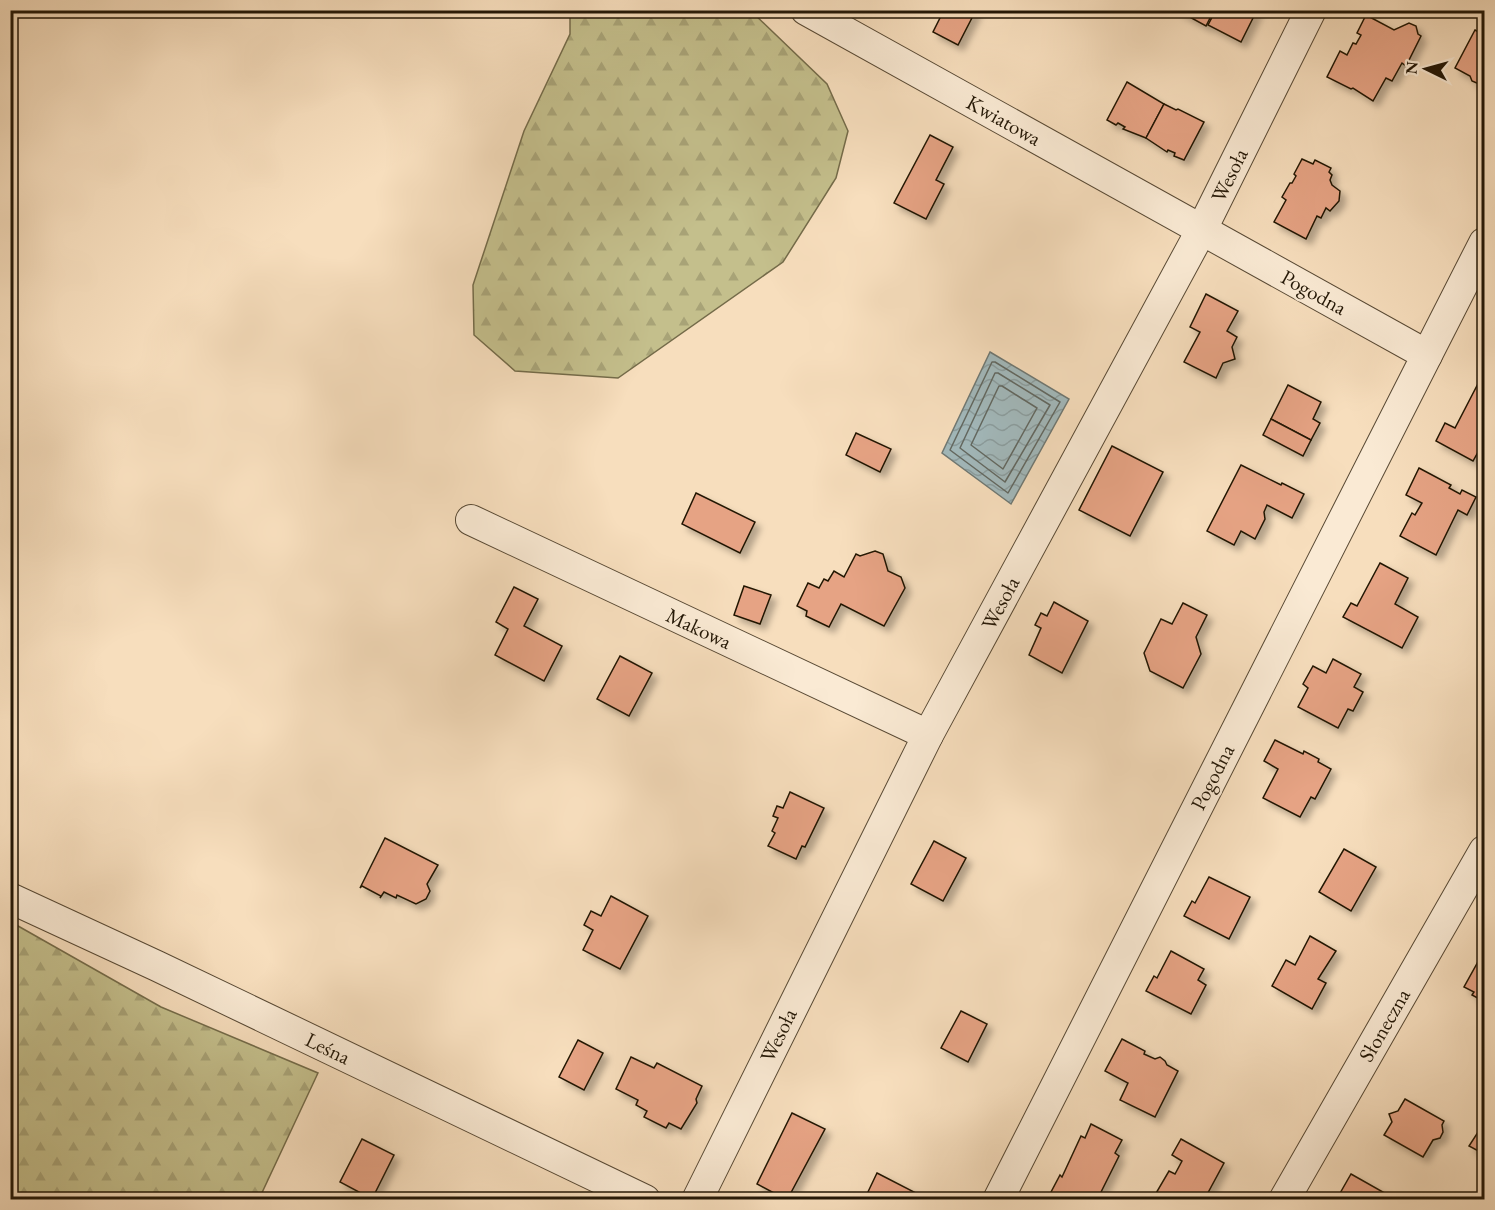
<svg xmlns="http://www.w3.org/2000/svg" width="1495" height="1210" viewBox="0 0 1495 1210" font-family="'EB Garamond',serif">
	<style>
		.forest { fill: url(#forest-firs); stroke: #746b49; stroke-width: 1.5 }
		.water { fill: url(#water-waves); stroke: #6f7873; stroke-width: 1.5 }
		.lines { fill: none; stroke-linecap: round; stroke-linejoin: round }
		.shore { stroke: #626861; stroke-width: 1.5 }
		.building { fill: #e6a384; stroke: #231706; stroke-width: 1.5; filter: url(#shadow) }
		.minor-casing { stroke: #584934; stroke-width: 32 }
		.minor { stroke: #faead4; stroke-width: 30 }
		.labels { text-anchor: middle; dominant-baseline: central; stroke-width: 4.5; stroke-linejoin: round; paint-order: stroke }
		.street-label { font-size: 21px; fill: #231706; stroke: #faead4 }
	</style>
	<defs>
		<pattern id="forest-firs" width="22" height="20" patternUnits="userSpaceOnUse" patternTransform="scale(1.5)"><rect width="22" height="20" fill="#c4bf8c"/><path d="M5 1l3.5 6h-7zM16 11l3.5 6h-7z" fill="#a8a377"/></pattern>
		<pattern id="water-waves" width="16" height="10" patternUnits="userSpaceOnUse" patternTransform="scale(1.5)"><rect width="16" height="10" fill="#a2b9bc"/><path d="M0 5q4-4 8 0t8 0" fill="none" stroke="#8b9ea0"/></pattern>
		<filter id="shadow"><feDropShadow dx="5.5" dy="5.5" stdDeviation="3" flood-color="#0004"/></filter>
	</defs>
	<rect width="100%" height="100%" fill="#f7debd"/>
	<filter id="stains"><feTurbulence type="fractalNoise" baseFrequency=".00333" numOctaves="4"/><feColorMatrix values="0 0 0 0 .2 0 0 0 0 .09 0 0 0 0 .02 0 0 0 .5 -.17"/></filter>
	<radialGradient id="worn" r=".72"><stop offset=".6" stop-color="#630" stop-opacity="0"/><stop offset="1" stop-color="#630" stop-opacity=".3"/></radialGradient>
	<g class="forest">
		<polygon points="570,11 751,11 827,84 848,131 836,178 783,262 618,378 515,371 474,335 473,285 524,131 570,34"/>
		<polygon points="11,922 161,1007 318,1073 259,1199 11,1199"/>
	</g>
	<polygon class="water" points="990,352 1069,399 1011,504 942,453"/>
	<g class="lines">
		<g class="shore">
			<polygon points="992,362 995,362 1060,402 1008,493 950,450"/>
			<polygon points="995,373 998,373 1050,405 1005,482 960,448"/>
			<polygon points="999,386 1002,386 1037,408 1003,469 971,445"/>
		</g>
	</g>
	<g class="building">
		<polygon points="944,10 976,10 958,45 933,32"/>
		<polygon points="1177,10 1214,10 1206,26"/>
		<polygon points="1216,10 1257,10 1241,42 1208,25"/>
		<polygon points="1366,15 1394,30 1409,23 1416,26 1418,34 1421,36 1406,66 1402,63 1392,81 1386,78 1373,101 1353,88 1351,89 1327,77 1340,51 1347,55 1353,43 1356,44 1361,35 1357,33"/>
		<polygon points="1475,30 1484,35 1484,83 1479,84 1472,81 1470,76 1455,68"/>
		<polygon points="1127,82 1164,104 1146,138 1123,129 1125,127 1118,123 1116,125 1107,120"/>
		<polygon points="1164,104 1176,110 1178,109 1204,122 1184,160 1174,156 1175,153 1168,150 1167,152 1146,138"/>
		<polygon points="930,135 953,147 936,180 944,184 926,219 894,203"/>
		<polygon points="1302,159 1313,164 1315,160 1331,168 1329,172 1332,175 1330,180 1332,185 1340,191 1339,201 1330,211 1326,208 1321,218 1317,216 1306,239 1274,222 1286,200 1282,197 1290,183 1292,183 1296,176 1294,174"/>
		<polygon points="1206,294 1238,311 1227,331 1237,337 1232,347 1235,359 1223,363 1216,378 1184,362 1200,332 1190,327"/>
		<polygon points="1482,376 1484,378 1484,446 1482,445 1473,461 1436,441 1445,423 1455,428"/>
		<polygon points="1288,385 1321,402 1313,419 1320,423 1311,440 1271,419"/>
		<polygon points="1271,419 1311,440 1303,456 1263,435"/>
		<polygon points="856,433 891,449 880,472 846,455"/>
		<polygon points="1112,446 1163,472 1130,536 1079,510"/>
		<polygon points="1241,465 1281,485 1282,483 1304,494 1292,518 1267,505 1264,512 1265,519 1255,539 1241,531 1234,545 1207,531"/>
		<polygon points="1419,468 1451,485 1449,488 1460,494 1462,490 1476,497 1467,515 1458,510 1436,555 1400,536 1412,513 1415,515 1422,503 1406,495"/>
		<polygon points="696,493 755,522 740,553 682,524"/>
		<polygon points="875,551 883,554 888,571 901,577 905,588 884,626 841,604 829,627 806,616 807,611 797,606 808,583 819,588 824,579 828,581 834,571 844,577 856,554 860,556"/>
		<polygon points="1380,563 1408,578 1395,604 1418,617 1402,648 1343,617 1351,603 1357,606"/>
		<polygon points="744,586 771,595 760,624 734,615"/>
		<polygon points="514,587 538,599 524,626 562,646 544,681 495,655 508,629 496,622"/>
		<polygon points="1054,602 1088,621 1062,673 1029,655 1041,628 1035,625 1041,613 1047,616"/>
		<polygon points="1183,603 1207,615 1196,637 1201,654 1183,688 1150,671 1144,653 1161,619 1172,624"/>
		<polygon points="620,656 652,673 629,716 597,699"/>
		<polygon points="1333,659 1361,674 1354,687 1363,692 1353,711 1348,709 1338,728 1298,707 1308,688 1303,684 1313,666 1326,673"/>
		<polygon points="1275,740 1303,754 1304,751 1319,759 1318,762 1331,769 1315,799 1311,797 1300,817 1263,798 1278,769 1264,761"/>
		<polygon points="790,792 824,808 805,847 802,846 796,859 768,846 775,833 772,831 778,818 773,816 777,806 783,808"/>
		<polygon points="385,838 438,865 427,884 430,891 426,899 416,904 397,895 396,898 384,892 380,898 381,896 362,886 360,888"/>
		<polygon points="934,841 966,858 943,901 911,884"/>
		<polygon points="1344,849 1376,867 1351,911 1319,892"/>
		<polygon points="1209,877 1250,897 1229,939 1184,916 1192,901 1195,903"/>
		<polygon points="611,896 648,916 620,969 583,950 593,930 584,925 591,911 601,916"/>
		<polygon points="1310,936 1336,951 1318,979 1326,983 1312,1009 1272,986 1286,960 1295,965"/>
		<polygon points="1171,951 1204,969 1198,980 1206,985 1191,1014 1146,991 1154,976 1157,978"/>
		<polygon points="1484,951 1484,999 1483,1001 1472,995 1474,992 1464,987"/>
		<polygon points="961,1011 987,1024 968,1062 941,1048"/>
		<polygon points="1122,1039 1145,1051 1144,1054 1155,1059 1160,1057 1165,1061 1167,1065 1178,1071 1155,1117 1120,1100 1128,1083 1105,1071"/>
		<polygon points="578,1040 603,1053 584,1090 559,1077"/>
		<polygon points="631,1057 654,1068 657,1063 702,1086 696,1099 697,1103 681,1129 669,1123 666,1128 644,1117 647,1111 636,1105 638,1100 616,1089"/>
		<polygon points="1405,1099 1444,1121 1442,1125 1443,1132 1440,1138 1433,1140 1423,1157 1384,1135 1392,1122 1389,1114 1398,1111"/>
		<polygon points="792,1113 825,1129 787,1200 757,1184"/>
		<polygon points="1091,1124 1122,1140 1115,1153 1119,1156 1097,1200 1061,1200 1050,1194 1060,1175 1062,1177 1081,1136 1085,1138"/>
		<polygon points="1480,1129 1484,1132 1484,1154 1469,1146"/>
		<polygon points="362,1139 394,1155 372,1199 340,1182"/>
		<polygon points="1181,1139 1224,1163 1204,1200 1152,1200 1169,1171 1175,1174 1182,1161 1172,1155"/>
		<polygon points="877,1173 916,1193 913,1200 866,1200 867,1197 866,1196"/>
		<polygon points="1351,1174 1390,1196 1388,1200 1346,1200 1339,1195"/>
	</g>
	<g class="lines">
		<defs>
			<g id="minor">
				<polyline points="806,10 1427,355 998,1200"/>
				<polyline points="1427,355 1484,243"/>
				<polyline points="471,520 928,735"/>
				<polyline points="10,898 157,966 645,1200"/>
				<polyline points="697,1200 928,735 1202,229 1311,10"/>
				<polyline points="1284,1200 1484,851"/>
			</g>
		</defs>
		<use href="#minor" class="minor-casing"/>
		<use href="#minor" class="minor"/>
	</g>
	<g class="labels">
		<g class="street-label">
			<text transform="translate(1004 120) rotate(29)">Kwiatowa</text>
			<text transform="translate(1229 175) rotate(-64)">Wesoła</text>
			<text transform="translate(1314 292) rotate(29)">Pogodna</text>
			<text transform="translate(1000 603) rotate(-62)">Wesoła</text>
			<text transform="translate(699 628) rotate(25)">Makowa</text>
			<text transform="translate(1212 777) rotate(-63)">Pogodna</text>
			<text transform="translate(1384 1025) rotate(-60)">Słoneczna</text>
			<text transform="translate(778 1035) rotate(-64)">Wesoła</text>
			<text transform="translate(328 1048) rotate(26)">Leśna</text>
		</g>
	</g>
	<rect width="1495" height="1210" fill="none" stroke="#f7debd" stroke-width="36"/>
	<rect x="12" y="12" width="1471" height="1186" fill="none" stroke="#231706" stroke-width="3"/>
	<rect x="18" y="18" width="1459" height="1174" fill="none" stroke="#231706" stroke-width="1.5"/>
	<g transform="translate(1426 69) rotate(275)" stroke="#faead4" stroke-width="4.5" paint-order="stroke">
	<path d="M0-4.5L10 22L0 15L-10 22Z" fill="#231706"/>
	<text y="-9" font-size="16" font-weight="bold" text-anchor="middle" fill="#231706">N</text>
	</g>
	<rect width="100%" height="100%" filter="url(#stains)"/>
	<rect width="100%" height="100%" fill="url(#worn)"/>
</svg>
